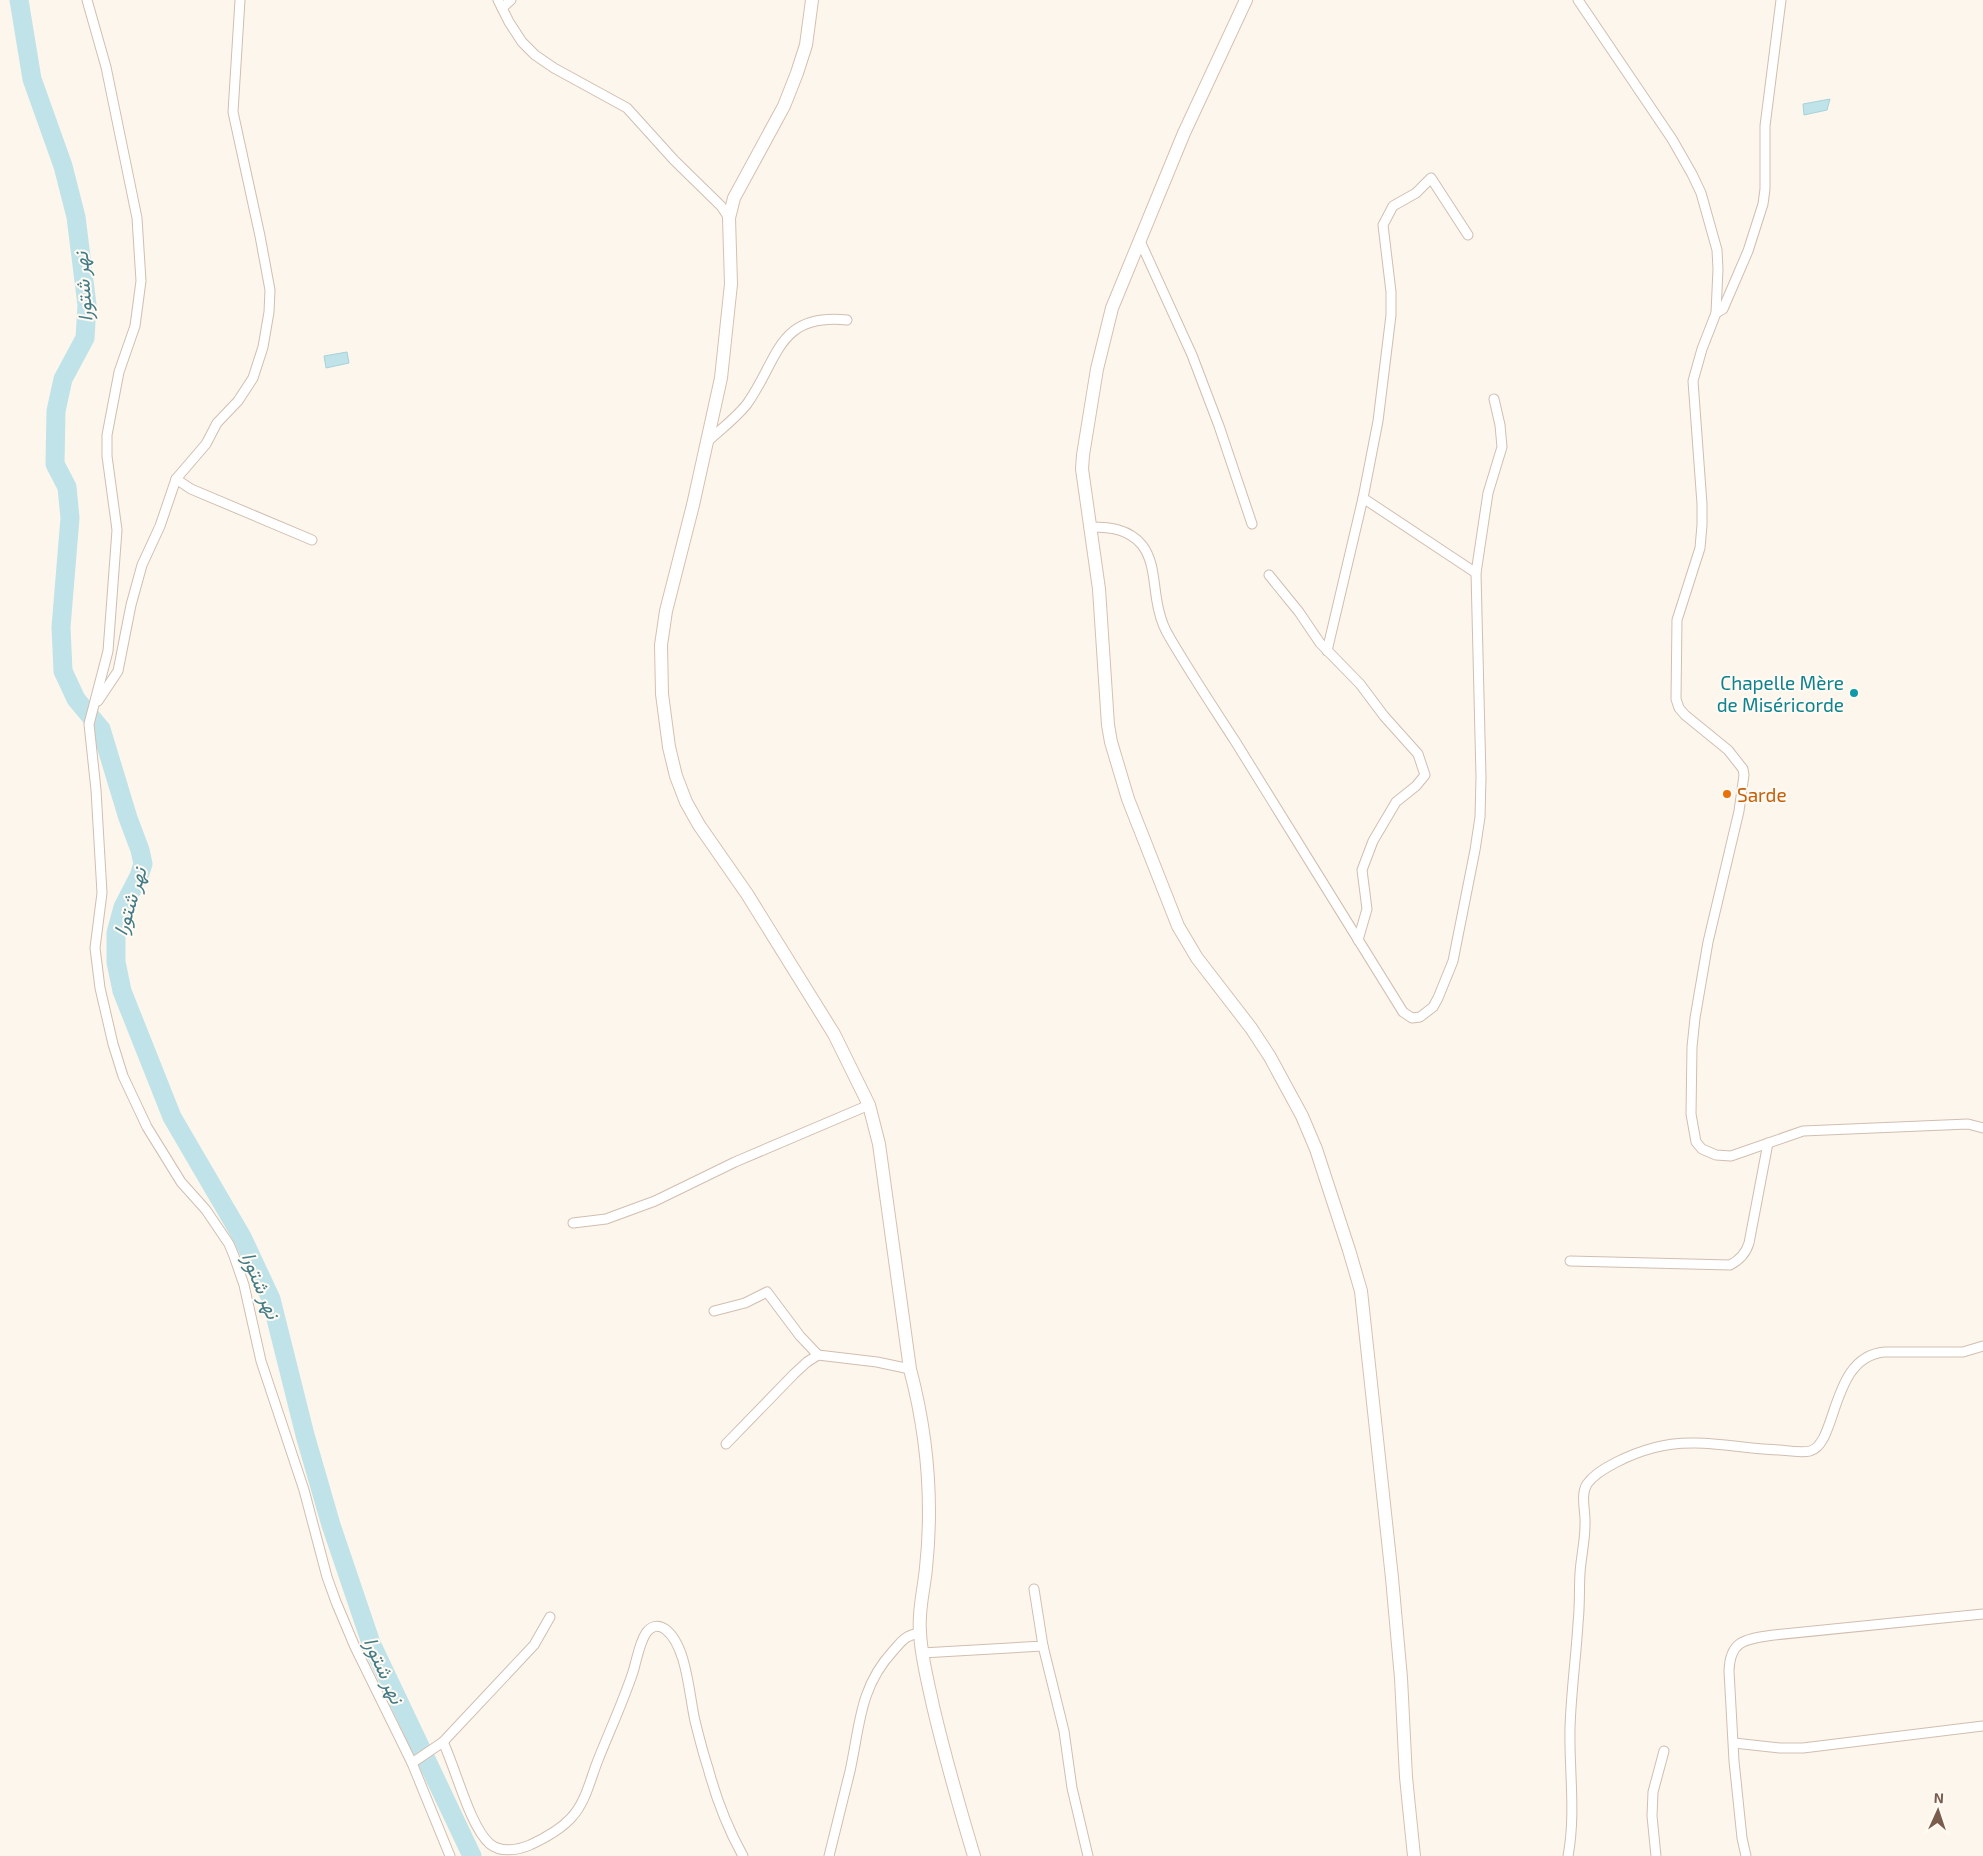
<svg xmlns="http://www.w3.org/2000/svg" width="1983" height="1856" viewBox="0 0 1983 1856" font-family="'Exo 2',Vazirmatn,sans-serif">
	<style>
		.water { fill: #bfe3e8; stroke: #a5d3da }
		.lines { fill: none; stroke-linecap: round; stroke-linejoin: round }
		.river { stroke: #bfe3e8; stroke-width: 19 }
		.street-casing { stroke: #d1beb0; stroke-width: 11 }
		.secondary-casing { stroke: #d6c0b0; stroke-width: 14 }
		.street { stroke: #fff; stroke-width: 9 }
		.secondary { stroke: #fff; stroke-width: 12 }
		.culture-dot { fill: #0f9aa8; stroke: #fffaf3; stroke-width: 2 }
		.food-dot { fill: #e8710a; stroke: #fffaf3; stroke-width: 2 }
		.labels { text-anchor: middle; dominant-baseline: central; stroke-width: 4; stroke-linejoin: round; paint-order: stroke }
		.culture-label { font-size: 19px; fill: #0d838f; stroke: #fffaf3; text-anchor: end }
		.food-label { font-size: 19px; fill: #c56008; stroke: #fffaf3; text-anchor: start }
		.water-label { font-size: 20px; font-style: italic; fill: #437c86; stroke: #fffaf3 }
	</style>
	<rect width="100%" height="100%" fill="#fdf6ec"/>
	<g class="water">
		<polygon points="1830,99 1827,110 1804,115 1803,104"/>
		<polygon points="347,352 349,363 326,368 324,356"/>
	</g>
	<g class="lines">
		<polyline class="river" points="19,0 32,79 63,166 76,217 87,305 85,338 63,379 56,411 55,464 67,487 70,518 61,627 63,671 76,699 101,729 128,818 140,850 143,864 139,876 123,907 116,933 116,962 122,991 172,1117 242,1237 271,1299 305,1435 331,1525 371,1643 472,1856"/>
		<defs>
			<g id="street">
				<polyline points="87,0 106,67 137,218 141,281 135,326 119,372 107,435 107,456 117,530 108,651 89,724 96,790 102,893 95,948 100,988 113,1044 123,1076 147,1127 181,1182 206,1210 229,1244 234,1256 244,1285 261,1361 304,1490 327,1577 336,1602 355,1647 412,1763 450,1856"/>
				<polyline points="240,0 233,112 260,236 270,290 269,312 263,347 253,378 238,401 217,423 206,444 176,479 191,489 312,540"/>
				<polyline points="498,0 509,22 522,42 535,55 554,68 627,108 674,160 721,206 729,218"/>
				<polyline points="1578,0 1672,139 1692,174 1701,193 1717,250 1718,269 1716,313 1702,349 1693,381 1702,504 1702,525 1700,548 1677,620 1676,699 1679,708 1685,715 1728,750 1743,769 1744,775 1739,811 1708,942 1695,1018 1692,1047 1691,1114 1696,1142 1702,1149 1716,1155 1731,1156 1803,1131 1968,1124 1983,1128"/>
				<polyline points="502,8 511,0"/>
				<polyline points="1468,235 1431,178 1416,193 1393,206 1383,225 1391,292 1391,315 1378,421 1363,498 1476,573"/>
				<polyline points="1140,241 1192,355 1219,426 1252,524"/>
				<polyline points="1716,313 1723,309 1748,251 1763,204 1765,189 1765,126 1781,0"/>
				<path d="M708,441C721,429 736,418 747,404C779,359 777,313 847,320"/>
				<path d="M1091,527C1110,527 1129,529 1142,545C1156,563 1153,589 1159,611C1161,620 1165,630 1170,638C1191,674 1213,707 1235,741C1291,831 1347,922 1403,1012L1412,1018L1420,1017L1433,1007L1438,998L1453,961L1475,850L1480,817L1481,777L1476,573L1488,493L1502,447L1500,425L1494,399"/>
				<polyline points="1269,575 1299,612 1320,643 1360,684 1384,716 1418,754 1425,775 1416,786 1396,802 1373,841 1362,870 1367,909 1358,940"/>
				<polyline points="1327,651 1363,498"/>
				<polyline points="98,701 118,671 131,605 142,565 160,526 176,479"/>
				<polyline points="573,1223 606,1219 655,1201 735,1162 869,1105"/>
				<path d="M1570,1261L1730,1265C1740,1260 1746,1253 1749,1243L1768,1143"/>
				<polyline points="714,1311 745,1303 767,1292 800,1336 818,1355"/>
				<polyline points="726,1444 794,1374 807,1362 818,1355 877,1362 910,1369"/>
				<polyline points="1043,1646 1064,1731 1072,1788 1088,1856"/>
				<polyline points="922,1653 1043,1646 1034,1589"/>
				<path d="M443,1742C456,1769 470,1827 490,1844C501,1853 518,1850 530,1845C545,1838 560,1830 571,1818C586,1802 590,1780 598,1760C610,1730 623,1702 633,1672C637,1659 639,1644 646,1633C651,1626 658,1624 665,1629C687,1645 689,1695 695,1721C699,1737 703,1753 708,1768C716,1798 728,1829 743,1856"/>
				<polyline points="1734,1743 1780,1748 1803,1748 1983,1726"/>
				<polyline points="412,1763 443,1742 457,1727 534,1645 550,1617"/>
				<path d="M829,1856C836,1828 843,1799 850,1771C860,1726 859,1688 893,1651C903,1640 904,1636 920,1633"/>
				<path d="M1568,1856C1576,1813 1569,1771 1570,1728C1571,1693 1576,1658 1578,1623C1580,1606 1579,1590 1580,1573C1581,1557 1585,1541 1585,1525C1586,1512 1580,1495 1587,1484C1598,1468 1634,1453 1653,1448C1694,1436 1738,1449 1780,1450C1790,1451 1801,1453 1810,1451C1838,1444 1830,1356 1885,1352H1963L1983,1346"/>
				<polyline points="1656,1856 1652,1816 1653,1792 1664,1751"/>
				<path d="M1746,1856L1742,1838L1734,1761L1729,1671C1730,1639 1747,1639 1774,1635L1983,1614"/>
			</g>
			<g id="secondary">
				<path d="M812,0L806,45L797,73L784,106L734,198L729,218L731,284L721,378L693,505L666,611L661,645L662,694L669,747L676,776L686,802L699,825L747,894L834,1034L869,1105L879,1144L910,1369C927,1433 933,1502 926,1568C924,1590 918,1610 920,1632C921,1657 928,1682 933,1706C945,1757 959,1806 974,1856"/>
				<polyline points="1246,0 1184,133 1112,308 1097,369 1083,455 1082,469 1099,589 1108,725 1111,742 1128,799 1178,926 1197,958 1251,1028 1270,1057 1302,1116 1316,1149 1349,1250 1361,1291 1392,1578 1401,1678 1406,1777 1414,1856"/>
			</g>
		</defs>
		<use href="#street" class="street-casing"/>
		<use href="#secondary" class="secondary-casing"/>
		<use href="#street" class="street"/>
		<use href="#secondary" class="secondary"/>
	</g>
	<circle class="culture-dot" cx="1854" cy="693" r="5"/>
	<circle class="food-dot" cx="1727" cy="794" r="5"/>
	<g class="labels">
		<g class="culture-label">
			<text x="1844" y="682">Chapelle Mère<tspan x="1844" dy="22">de Miséricorde</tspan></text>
		</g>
		<g class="food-label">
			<text x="1737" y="794">Sarde</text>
		</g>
		<g class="water-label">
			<text transform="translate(82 287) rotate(-94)">نهر شتورا</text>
			<text transform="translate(129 901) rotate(-73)">نهر شتورا</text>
			<text transform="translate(262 1285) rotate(68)">نهر شتورا</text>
			<text transform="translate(385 1670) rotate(66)">نهر شتورا</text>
		</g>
	</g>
	<g transform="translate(1938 1811) rotate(3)" stroke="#fffaf3" stroke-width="4" paint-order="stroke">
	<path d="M0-4L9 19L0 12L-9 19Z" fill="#7a5c4d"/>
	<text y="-8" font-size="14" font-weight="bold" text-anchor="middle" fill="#7a5c4d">N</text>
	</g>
</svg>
